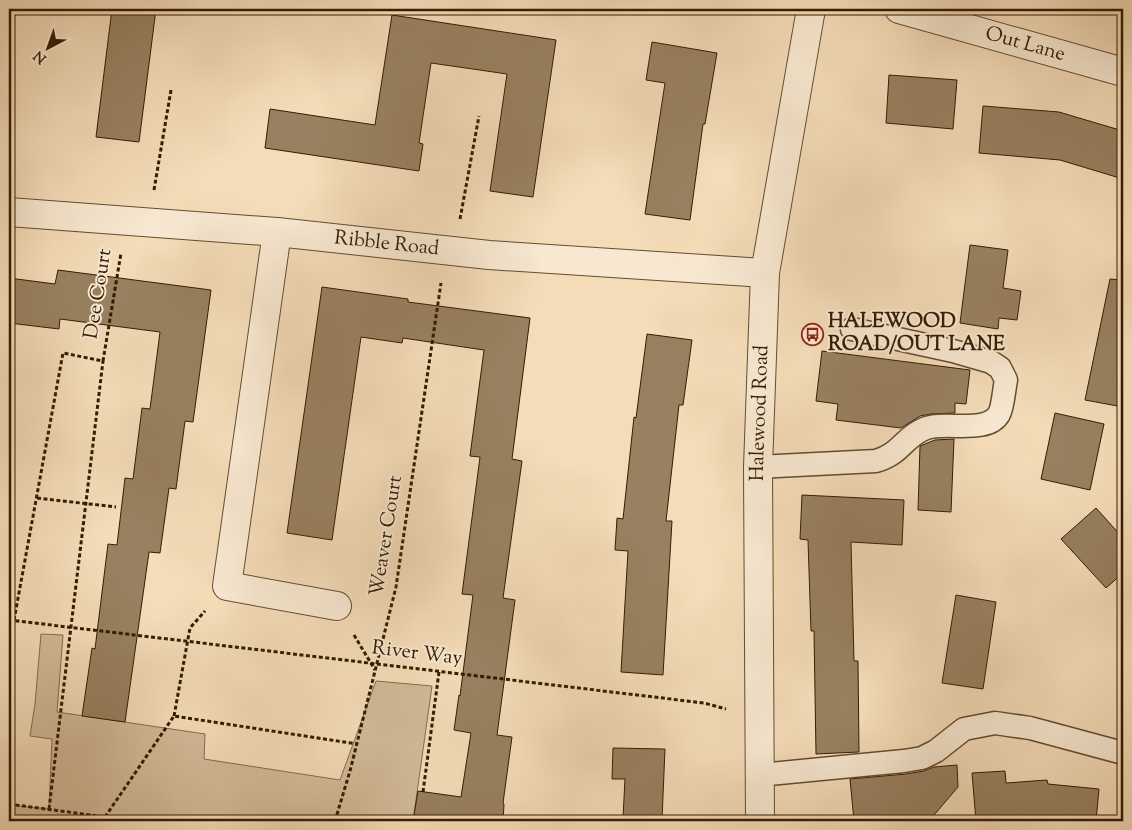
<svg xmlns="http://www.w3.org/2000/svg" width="1132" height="830" viewBox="0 0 1132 830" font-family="'Sorts Mill Goudy',serif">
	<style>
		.green { fill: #d3bb99; stroke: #846c4d }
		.building { fill: #988060; stroke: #341c01 }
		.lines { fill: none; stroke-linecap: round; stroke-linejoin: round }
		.service-casing { stroke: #644c2f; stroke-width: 25 }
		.minor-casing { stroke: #644c2f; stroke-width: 30 }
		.tertiary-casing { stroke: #644c2f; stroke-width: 30 }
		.path { stroke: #341c01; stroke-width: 3; stroke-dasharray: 4 2.5; stroke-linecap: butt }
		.service { stroke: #f8e8d1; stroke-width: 22 }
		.minor { stroke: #f8e8d1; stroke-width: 28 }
		.tertiary { stroke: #f8e8d1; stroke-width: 28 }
		.labels { text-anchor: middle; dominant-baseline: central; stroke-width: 4; stroke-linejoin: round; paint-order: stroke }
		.street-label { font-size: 20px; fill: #341c01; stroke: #f8e8d1 }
		.poi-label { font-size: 20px; font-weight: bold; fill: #341c01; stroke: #f8e8d1; text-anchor: start }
	</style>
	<rect width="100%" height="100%" fill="#f4dcb8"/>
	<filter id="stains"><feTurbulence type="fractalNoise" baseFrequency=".004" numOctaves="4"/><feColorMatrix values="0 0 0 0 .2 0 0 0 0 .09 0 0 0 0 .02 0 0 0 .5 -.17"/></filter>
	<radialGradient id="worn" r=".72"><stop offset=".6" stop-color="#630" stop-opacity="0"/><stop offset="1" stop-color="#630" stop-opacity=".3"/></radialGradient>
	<polygon class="green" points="41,634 63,635 57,712 205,734 204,759 340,780 376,681 432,686 413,821 9,821 9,805 49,809 52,739 30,736 35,704"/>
	<g class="building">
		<polygon points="112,9 156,9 139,142 96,137"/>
		<polygon points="392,15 556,40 533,197 490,191 507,74 431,63 419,143 423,144 419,171 265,148 270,109 375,125"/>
		<polygon points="652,42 717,53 705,124 703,124 690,220 645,214 665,83 646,80"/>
		<polygon points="889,75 957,80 953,129 886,123"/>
		<polygon points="983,106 1059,112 1123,131 1123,179 1060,160 979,153"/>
		<polygon points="970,245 1008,250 1003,288 1021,291 1017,320 999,318 998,329 960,323"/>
		<polygon points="58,270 211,290 193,422 185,421 176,489 169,488 160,553 149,552 125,722 82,716 92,648 95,649 108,544 117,545 125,478 133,479 142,408 150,409 160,332 60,319 59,329 9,323 9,278 55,284"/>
		<polygon points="1110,279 1123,280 1123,407 1085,400"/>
		<polygon points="322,287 408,299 408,302 530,318 512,459 522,461 503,598 515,600 497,735 512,737 503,803 504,804 503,821 413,821 418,791 461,797 471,733 454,730 459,695 460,696 473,595 462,594 480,457 470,456 484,350 403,338 402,343 361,337 332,540 287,533"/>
		<polygon points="647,334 692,340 683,405 679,405 666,521 672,521 663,675 621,672 628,551 615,550 617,518 623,519 634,417 636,418"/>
		<polygon points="822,351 970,370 966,404 955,403 955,413 931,414 920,416 901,428 836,420 838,404 816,401"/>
		<polygon points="1055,413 1104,424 1090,490 1041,479"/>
		<polygon points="954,439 951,512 918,510 920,446 935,440"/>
		<polygon points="802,495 904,500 902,545 851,542 854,661 858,661 859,752 816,754 814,631 811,631 808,540 800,539"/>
		<polygon points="1096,508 1123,538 1123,573 1106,588 1061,539"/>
		<polygon points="956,595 996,602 983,689 942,683"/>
		<polygon points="613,748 665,749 662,819 623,818 625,779 612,779"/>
		<polygon points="957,765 958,787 929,821 854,821 850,779 906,774 924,771 934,767"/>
		<polygon points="1005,771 1006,783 1047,780 1048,784 1099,789 1096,821 976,821 972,773"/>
	</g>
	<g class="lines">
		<defs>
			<g id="service">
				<path d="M758,467L876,461C901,454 904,437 924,429C943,420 987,435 999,414C1003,407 1004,389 1006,380L1000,368L991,362L953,351L852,329"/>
				<polyline points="759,775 904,761 922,758 936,751 964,729 995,723 1030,728 1123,753"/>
			</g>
			<g id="minor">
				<path id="s1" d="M9,212L277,232L489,255L765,273"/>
				<polyline points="277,232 227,586 337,606"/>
			</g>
			<g id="tertiary">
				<path id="s2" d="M899,9L1123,72"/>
				<path id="s3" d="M760,821L758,467L765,273L811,9"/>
			</g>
		</defs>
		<use href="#service" class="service-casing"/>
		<use href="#minor" class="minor-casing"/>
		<use href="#tertiary" class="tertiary-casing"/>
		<g class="path">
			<polyline points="154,190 171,90"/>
			<polyline points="460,219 479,116"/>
			<polyline points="37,498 116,507"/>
			<polyline points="9,620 704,703 726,709"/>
			<polyline points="14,620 63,353 103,361 121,253"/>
			<polyline points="354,635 375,670"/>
			<polyline points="174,716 190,628 205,611"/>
			<polyline points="423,792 439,672"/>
			<polyline points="9,804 105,817 104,821"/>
			<polyline points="49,809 103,361"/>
			<polyline points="105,817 174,716 357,744"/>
			<polyline points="335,821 350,771 396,587 441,283"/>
		</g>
		<use href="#service" class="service"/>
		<use href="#minor" class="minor"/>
		<use href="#tertiary" class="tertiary"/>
	</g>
	<defs>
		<symbol id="bus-ring" viewBox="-11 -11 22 22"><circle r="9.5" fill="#f8e8d1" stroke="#8f2418" stroke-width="1.5"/><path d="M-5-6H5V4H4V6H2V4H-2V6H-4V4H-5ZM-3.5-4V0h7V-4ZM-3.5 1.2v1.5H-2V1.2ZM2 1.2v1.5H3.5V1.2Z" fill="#8f2418"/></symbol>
	</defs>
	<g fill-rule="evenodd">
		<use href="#bus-ring" x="800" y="322" width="25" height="25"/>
	</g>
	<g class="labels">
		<g class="street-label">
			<text stroke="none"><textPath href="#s2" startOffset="131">Out Lane</textPath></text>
			<text stroke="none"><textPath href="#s1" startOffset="379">Ribble Road</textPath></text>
			<text transform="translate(99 294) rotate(-81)">Dee Court</text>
			<text stroke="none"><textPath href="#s3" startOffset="408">Halewood Road</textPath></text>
			<text transform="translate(387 536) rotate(-81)">Weaver Court</text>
			<text transform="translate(417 654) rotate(7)">River Way</text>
		</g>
		<g class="poi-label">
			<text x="828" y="322">HALEWOOD<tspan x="828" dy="23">ROAD/OUT LANE</tspan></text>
		</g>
	</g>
	<rect width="1132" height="830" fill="none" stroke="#f4dcb8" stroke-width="30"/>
	<rect x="10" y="10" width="1112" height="810" fill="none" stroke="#341c01" stroke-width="2.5"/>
	<rect x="15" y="15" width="1102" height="800" fill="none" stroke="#341c01"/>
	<g transform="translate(48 48) rotate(221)" stroke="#f8e8d1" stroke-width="4" paint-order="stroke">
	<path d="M0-4L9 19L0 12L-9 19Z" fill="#341c01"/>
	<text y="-8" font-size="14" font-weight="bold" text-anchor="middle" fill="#341c01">N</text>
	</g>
	<rect width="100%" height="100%" filter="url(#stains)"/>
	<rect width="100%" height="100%" fill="url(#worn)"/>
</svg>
